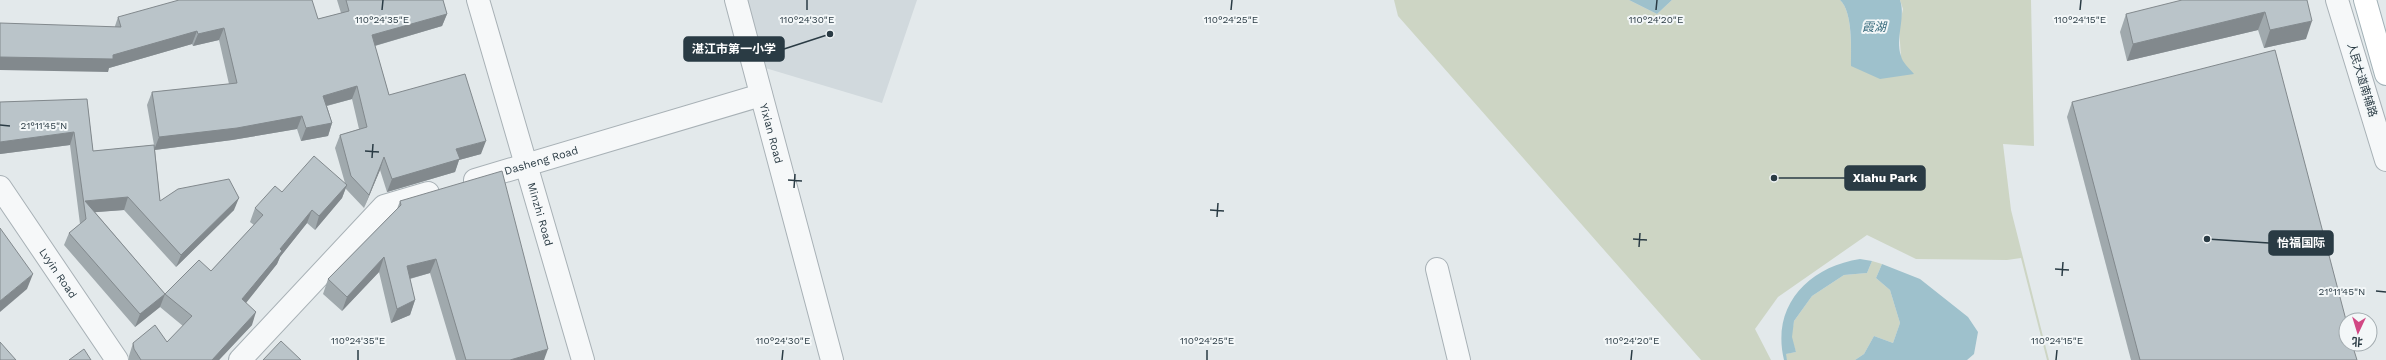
<svg xmlns="http://www.w3.org/2000/svg" width="2386" height="360" viewBox="0 0 2386 360" font-family="'Work Sans','Noto Sans SC',sans-serif">
	<style>
		.built { fill: #d1d9dd }
		.green { fill: #cdd5c4 }
		.water { fill: #9ec1cc }
		.lines { fill: none; stroke-linecap: round; stroke-linejoin: round }
		.minor-casing { stroke: #a8b1b6; stroke-width: 24 }
		.major-casing { stroke: #a2b1b7; stroke-width: 24 }
		.minor { stroke: #f6f8f9; stroke-width: 22 }
		.major { stroke: #fff; stroke-width: 22 }
		.wall { fill: #a0a9ad; fill-rule: evenodd }
		.shaded-wall { fill: #82898d }
		.building { fill: #bac4c9; stroke: #82898d }
		.ticks { fill: none; stroke: #2a3b44; stroke-width: 1.5 }
		.labels { text-anchor: middle; dominant-baseline: central; stroke-width: 4; stroke-linejoin: round; paint-order: stroke }
		.street-label { font-size: 11px; fill: #2a3b44; stroke: #f3f7f8 }
		.water-label { font-size: 12px; font-style: italic; fill: #336779; stroke: #f3f7f8 }
		.ticks-label { font-size: 10px; text-anchor: middle; fill: #2a3b44; stroke: #f3f7f8; stroke-width: 4; stroke-linejoin: round; paint-order: stroke }
		.leader { fill: none; stroke: #2a3b44; stroke-width: 1.5 }
		.callout-dot { fill: #2a3b44; stroke: #f3f7f8; stroke-width: 1.5 }
		.callout { fill: #2a3b44; stroke: #2a3b44; stroke-width: 1.5 }
		.callout-label { font-size: 12px; text-anchor: middle; font-weight: bold; fill: #fff }
	</style>
	<rect width="100%" height="100%" fill="#e3e9eb"/>
	<polygon class="built" points="747,0 917,0 882,103 762,67"/>
	<g class="green">
		<path d="M1394,0H1629L1657,14L1672,0H1840C1853,12 1851,49 1851,66L1901,57L1899,28L1903,9L1900,0H2031L2034,146L2003,144L2011,210L2049,360H2047L2021,258L2007,260L1916,259L1867,235L1778,297L1755,329L1771,360H1701L1398,16Z"/>
		<polygon points="1872,261 1882,264 1876,278 1890,290 1900,323 1893,343 1874,336 1864,354 1855,360 1787,360 1785,354 1796,352 1791,337 1794,321 1812,296 1844,275 1867,273"/>
	</g>
	<g class="water">
		<polygon points="1629,0 1672,0 1657,14"/>
		<path d="M1840,0H1900C1906,17 1895,38 1901,56C1902,62 1910,69 1914,74L1880,79L1851,66C1851,49 1853,12 1840,0Z"/>
		<path d="M1860,259L1872,261L1867,273L1844,275L1812,296L1794,321L1792,337L1796,352L1786,354L1787,360H1784C1771,306 1808,267 1860,259Z"/>
		<polygon points="1882,264 1920,279 1968,317 1978,332 1974,354 1967,360 1855,360 1864,354 1874,336 1893,343 1900,323 1890,290 1876,278"/>
	</g>
	<g class="lines">
		<defs>
			<g id="minor">
				<path id="s1" d="M478,0L583,360"/>
				<path id="s2" d="M736,0L832,360"/>
				<polyline points="2337,0 2386,160"/>
				<path id="s3" d="M475,180L761,95"/>
				<path id="s4" d="M0,187L117,360"/>
				<polyline points="1437,269 1459,360"/>
				<polyline points="240,360 384,206 428,193"/>
			</g>
			<polyline id="major" points="2365,0 2386,74"/>
		</defs>
		<use href="#minor" class="minor-casing"/>
		<use href="#major" class="major-casing"/>
		<use href="#minor" class="minor"/>
		<use href="#major" class="major"/>
	</g>
	<g class="wall">
		<path d="M337,0H443L447,14L442,26L375,46L389,95L481,154L459,160L455,172L387,192L380,170L364,208L346,189V187L342,198L315,230L307,223L280,257L277,264L246,302L252,325L219,360H129V356L133,343L167,342L183,326L160,307L135,327L64,245L69,233L80,224L70,145L0,154V102L87,99L93,151L154,145L147,105L152,92L229,84L219,40L193,46L192,44L109,68L108,72L115,26L118,17L318,19L341,13ZM352,99L359,129L340,135L335,148L345,183L282,192L255,208L250,222L254,225L211,271L165,294L95,212L124,210L176,267L234,210L160,201L155,150L232,140L297,129L301,141L328,136L332,123L327,106Z"/>
		<polygon points="2307,0 2306,39 2264,48 2258,30 2127,61 2120,32 2126,14"/>
		<polygon points="2072,102 2357,360 2131,360 2067,117"/>
		<polygon points="400,201 544,360 456,360 430,273 410,279 415,300 410,315 391,323 379,272 342,311 323,294 328,279 397,209"/>
	</g>
	<g class="shaded-wall">
		<polygon points="2265,12 2258,30 2127,61 2133,44"/>
		<polygon points="447,14 442,26 367,48 372,35"/>
		<polygon points="2312,21 2306,39 2264,48 2270,30"/>
		<polygon points="224,28 219,40 193,46 198,34"/>
		<polygon points="197,31 192,44 109,68 108,72 0,70 0,57"/>
		<polygon points="357,86 352,99 318,108 323,96"/>
		<polygon points="302,116 297,129 232,140 154,150 159,137"/>
		<polygon points="332,123 328,136 301,141 306,128"/>
		<polygon points="74,132 70,145 0,154 0,142"/>
		<polygon points="486,141 481,154 459,160 455,172 387,192 392,179 456,149"/>
		<polygon points="384,157 380,170 364,208 369,195"/>
		<polygon points="347,185 342,198 315,230 319,216"/>
		<polygon points="128,197 124,210 85,213 85,201"/>
		<polygon points="239,198 234,210 176,267 181,255"/>
		<polygon points="312,210 307,223 280,257 277,264 238,313 242,299 280,249"/>
		<polygon points="384,257 379,272 342,311 347,297"/>
		<polygon points="436,259 430,273 401,281 407,266"/>
		<polygon points="33,274 27,289 0,312 0,301"/>
		<polygon points="165,294 160,307 135,327 140,314"/>
		<polygon points="415,300 410,315 391,323 397,309"/>
		<polygon points="256,312 252,325 219,360 212,360"/>
		<polygon points="548,349 544,360 510,360"/>
	</g>
	<g class="building">
		<polygon points="179,0 312,0 318,19 349,11 346,0 443,0 447,14 372,35 389,95 465,74 486,141 456,149 460,159 392,179 384,157 369,195 351,176 340,135 367,127 357,86 323,96 332,123 306,128 302,116 237,128 159,137 152,92 237,83 224,28 198,34 197,31 113,55 113,59 0,57 0,23 121,27 118,17"/>
		<polygon points="2182,0 2307,0 2312,21 2270,30 2265,12 2133,44 2126,14"/>
		<polygon points="2275,50 2346,320 2346,344 2352,344 2357,360 2140,360 2072,102"/>
		<polygon points="87,99 93,151 154,145 160,201 178,189 229,179 239,198 181,255 128,197 85,201 165,294 140,314 69,233 86,219 74,132 0,142 0,102"/>
		<polygon points="314,156 347,185 319,216 312,210 280,249 282,251 242,299 256,312 212,360 141,360 134,349 133,343 155,325 167,342 192,316 165,294 199,260 211,271 263,215 255,208 275,186 282,192"/>
		<polygon points="502,171 548,349 510,360 466,360 436,259 407,266 415,300 397,309 384,257 347,297 328,279 401,205 400,201"/>
		<polygon points="0,228 33,274 0,301"/>
		<polygon points="281,341 301,360 263,360"/>
		<polygon points="0,342 16,360 0,360"/>
		<polygon points="84,349 91,360 69,360"/>
	</g>
	<path class="ticks" d="M382,10L383,0M807,10V0M1231,10L1232,0M1656,10L1657,0M2080,10L2081,0M0,125L10,126M365,151L379,152M372,158L373,144M788,180L802,181M794,188L795,174M1210,210L1224,211M1217,217L1218,203M1633,239L1647,240M1639,247L1640,233M2055,269L2069,270M2062,276L2063,262M2376,291L2386,292M358,360V350M782,360L783,350M1207,360V350M1631,360L1632,350M2056,360L2057,350"/>
	<g class="labels">
		<g class="street-label">
			<text transform="translate(2362 80) rotate(73)">人民大道南辅路</text>
			<text stroke="none"><textPath href="#s2" startOffset="138">Yixian Road</textPath></text>
			<text stroke="none"><textPath href="#s3" startOffset="69">Dasheng Road</textPath></text>
			<text stroke="none"><textPath href="#s1" startOffset="223">Minzhi Road</textPath></text>
			<text stroke="none"><textPath href="#s4" startOffset="104">Lvyin Road</textPath></text>
		</g>
		<g class="water-label">
			<text x="1874" y="27">霞湖</text>
		</g>
	</g>
	<g class="ticks-label">
		<text x="382" y="23">110°24'35"E</text>
		<text x="807" y="23">110°24'30"E</text>
		<text x="1231" y="23">110°24'25"E</text>
		<text x="1656" y="23">110°24'20"E</text>
		<text x="2080" y="23">110°24'15"E</text>
		<text x="44" y="129">21°11'45"N</text>
		<text x="2342" y="295">21°11'45"N</text>
		<text x="358" y="344">110°24'35"E</text>
		<text x="783" y="344">110°24'30"E</text>
		<text x="1207" y="344">110°24'25"E</text>
		<text x="1632" y="344">110°24'20"E</text>
		<text x="2057" y="344">110°24'15"E</text>
	</g>
	<path class="leader" d="M830 34L784 49M1774 178L1845 178M2207 239L2269 243"/>
	<g class="callout-dot">
		<circle cx="830" cy="34" r="4"/>
		<circle cx="1774" cy="178" r="4"/>
		<circle cx="2207" cy="239" r="4"/>
	</g>
	<g class="callout">
		<rect x="684" y="37" width="100" height="24" rx="4"/>
		<rect x="1845" y="166" width="80" height="24" rx="4"/>
		<rect x="2269" y="231" width="64" height="24" rx="4"/>
	</g>
	<g class="callout-label">
		<text x="734" y="53">湛江市第一小学</text>
		<text x="1885" y="182">Xiahu Park</text>
		<text x="2301" y="247">怡福国际</text>
	</g>
	<g transform="translate(2358 332) rotate(184)"><circle r="19" fill="#f3f7f8" stroke="#a3acb0"/>
	<path d="M0-3L7 15L0 10L-7 15Z" fill="#d14884"/>
	<text y="-6" font-size="11" font-weight="bold" text-anchor="middle" fill="#2a3b44">北</text>
	</g>
</svg>
